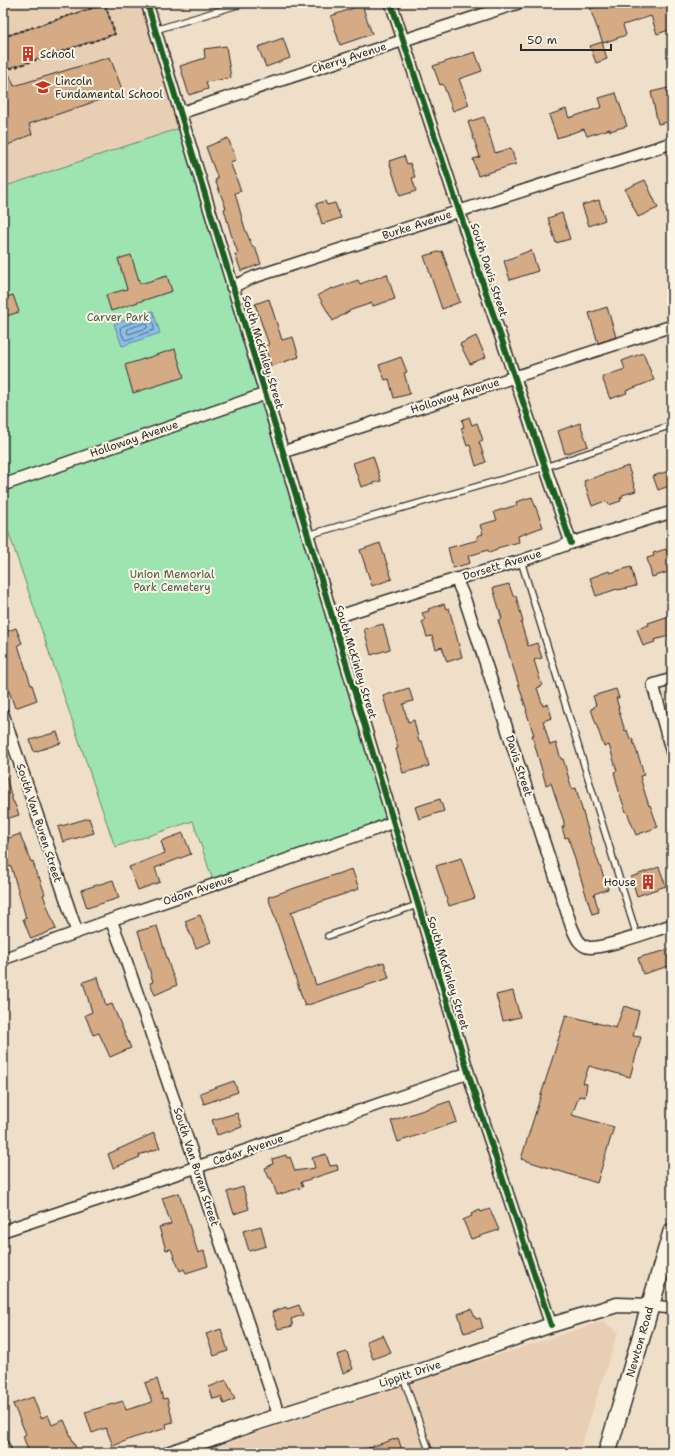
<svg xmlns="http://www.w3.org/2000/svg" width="675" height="1456" viewBox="0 0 675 1456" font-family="'Shantell Sans',sans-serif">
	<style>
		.built { fill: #e8cfb4 }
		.green { fill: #9ee4b0; stroke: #64886e }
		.water { fill: #8bbee8; stroke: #65839c }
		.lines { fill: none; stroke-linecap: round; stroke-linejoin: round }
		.shore { stroke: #516677; stroke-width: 1 }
		.building { fill: #d5ab86; stroke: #2b2b2b }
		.service-casing { stroke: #2b2b2b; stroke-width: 8 }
		.minor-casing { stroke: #2b2b2b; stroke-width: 14 }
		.tertiary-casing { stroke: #2b2b2b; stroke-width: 17 }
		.primary-casing { stroke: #2b2b2b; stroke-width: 20 }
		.path { stroke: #2b2b2b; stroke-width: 2; stroke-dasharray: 3 3; stroke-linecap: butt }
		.service { stroke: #fcf5e5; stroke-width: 5.5 }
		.minor { stroke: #fcf5e5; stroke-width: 11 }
		.tertiary { stroke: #fcf5e5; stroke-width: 14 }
		.primary { stroke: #fcf5e5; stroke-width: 17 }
		.cycleway-casing { stroke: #fcf5e5; stroke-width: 8 }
		.cycleway { stroke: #1b5e20; stroke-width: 6 }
		.labels { text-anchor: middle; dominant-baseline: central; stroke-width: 4; stroke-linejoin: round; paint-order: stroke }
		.poi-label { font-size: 11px; fill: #2b2b2b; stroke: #fcf5e5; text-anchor: start }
		.street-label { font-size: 11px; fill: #2b2b2b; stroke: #fcf5e5 }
		.park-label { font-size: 11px; fill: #48594c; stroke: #fcf5e5 }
	</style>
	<rect width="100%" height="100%" fill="#f0dfc8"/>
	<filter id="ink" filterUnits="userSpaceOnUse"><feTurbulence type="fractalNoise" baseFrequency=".025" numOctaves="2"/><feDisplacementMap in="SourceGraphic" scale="8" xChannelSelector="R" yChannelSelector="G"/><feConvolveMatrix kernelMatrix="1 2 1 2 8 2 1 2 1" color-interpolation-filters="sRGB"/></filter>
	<g filter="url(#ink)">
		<g class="built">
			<polygon points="3,3 142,3 180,128 3,187"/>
			<polygon points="603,1321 618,1332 579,1453 196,1453"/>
		</g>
		<g class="green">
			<polygon points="180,128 260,391 3,479 3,187"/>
			<polygon points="263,400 388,820 213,881 193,821 115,847 3,516 3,489"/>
		</g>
		<polygon class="water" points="153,311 160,333 122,346 114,324"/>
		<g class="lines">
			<g class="shore">
				<path d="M149,317C152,319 155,327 154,330L126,340L124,339L120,329L121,327Z"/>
				<polygon points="146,323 148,325 147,328 129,334 127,333 128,329"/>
			</g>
		</g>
		<g class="building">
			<polygon points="606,3 672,3 672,29 657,34 651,16 623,25 626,35 603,43 590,9"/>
			<polygon points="105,4 115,34 7,69 14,86 110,57 123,92 29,124 32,134 8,145 3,130 3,37"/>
			<polygon points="362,5 372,34 340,45 331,16"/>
			<polygon points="283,38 290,58 266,67 258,47"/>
			<polygon points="602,42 607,59 596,63 590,46"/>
			<polygon points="226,46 231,78 206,82 208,89 189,95 180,66 205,58 204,49"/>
			<polygon points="475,52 482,71 459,79 469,105 453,111 443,84 440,85 433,66"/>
			<polygon points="672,87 672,121 658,124 651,92"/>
			<polygon points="616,93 627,126 610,131 610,129 587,136 584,129 557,138 549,115 566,109 569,118 602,107 599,98"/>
			<polygon points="484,117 495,153 511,148 516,164 478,176 473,159 480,157 468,122"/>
			<polygon points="228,138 236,160 230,162 241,191 235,193 245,229 253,248 255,247 261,264 241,271 235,254 238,253 231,234 224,209 226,208 215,180 218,179 206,147"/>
			<polygon points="404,156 407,164 410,163 415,177 412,178 416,191 400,196 389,161"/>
			<polygon points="645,180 658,208 638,217 625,189"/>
			<polygon points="599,200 605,220 589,226 582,205"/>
			<polygon points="325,201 327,205 335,203 341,218 322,224 316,204"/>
			<polygon points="562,213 570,239 556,243 548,218"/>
			<polygon points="531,250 538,271 510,280 504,261"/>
			<polygon points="442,251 460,302 442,309 424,256"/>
			<polygon points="131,255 140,284 167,276 172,291 111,311 106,295 127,289 118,259"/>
			<polygon points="387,274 395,299 373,306 372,303 351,310 333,321 318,295 332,288 333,289 358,280 360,284"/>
			<polygon points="13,295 19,312 3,317 3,298"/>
			<polygon points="269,299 282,340 293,337 299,357 271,366 264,346 269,345 255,304"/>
			<polygon points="607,307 616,337 598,343 589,313"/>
			<polygon points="476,336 486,357 470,364 460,344"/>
			<polygon points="175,349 184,377 133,393 125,365"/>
			<polygon points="643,353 654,380 626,391 627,393 610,399 602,377 625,369 622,361"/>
			<polygon points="401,357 407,372 404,373 410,394 394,398 389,379 385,380 379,365"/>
			<polygon points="469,417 472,425 477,423 483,440 479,442 486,462 476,466 470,445 467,446 461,428 464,427 462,420"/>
			<polygon points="580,423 588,446 565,454 558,431"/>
			<polygon points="373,456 381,481 361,487 353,463"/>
			<polygon points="628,466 636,491 622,495 623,497 620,498 621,501 609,505 608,502 606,503 605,501 592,506 584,481"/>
			<polygon points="672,470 672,485 658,490 653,476"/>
			<polygon points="532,497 543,527 518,536 519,542 497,548 497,550 489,553 488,550 468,556 470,563 453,568 448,548 478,540 477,536 483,534 480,525 497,520 494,512 517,505 516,502"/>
			<polygon points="380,543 392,579 372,586 360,550"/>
			<polygon points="666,549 668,555 672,554 672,571 652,577 647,558 654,556 653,553"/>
			<polygon points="631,567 636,586 618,590 617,589 596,596 590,578 609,571 610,573"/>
			<polygon points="509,584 513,596 516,596 523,622 521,623 528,646 537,643 542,658 534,660 542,686 537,688 543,706 548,704 552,718 543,721 550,745 556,743 561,759 563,759 572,789 576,788 591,841 608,889 594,894 599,912 592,914 568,837 565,838 562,827 564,827 564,822 551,783 546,785 532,735 534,735 526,711 527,711 498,620 502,619 493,588"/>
			<polygon points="444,604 446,609 449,608 462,657 447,662 442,647 436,649 432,636 427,637 422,622 425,620 422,613 429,611 428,609"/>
			<polygon points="672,615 672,635 654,640 655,642 643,646 637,629 649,625 648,623"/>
			<polygon points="383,624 390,649 371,655 364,629"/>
			<polygon points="16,628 22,643 18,645 31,685 32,685 37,700 15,708 8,688 3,668 3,633"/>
			<polygon points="409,688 413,701 403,704 408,722 414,720 419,742 422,741 429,766 403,773 396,749 398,748 383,696"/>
			<polygon points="616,689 619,698 616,698 619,708 618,708 625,731 627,730 630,739 632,738 641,764 644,775 640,776 643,787 649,806 650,805 658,827 636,835 627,812 626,812 620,795 614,772 617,771 609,745 604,747 591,709 594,708 594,706 596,705 593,696"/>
			<polygon points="57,732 61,743 34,752 30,740"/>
			<polygon points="3,776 6,776 13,802 14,802 19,815 3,820"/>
			<polygon points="440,799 444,811 419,819 415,807"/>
			<polygon points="89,818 94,833 63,842 58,827"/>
			<polygon points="183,833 191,854 155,868 160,882 138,890 129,867 165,853 161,841"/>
			<polygon points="20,834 31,862 33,861 37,877 39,877 45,894 43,895 56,929 31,939 23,919 26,918 11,866 8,867 3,853 3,840"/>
			<polygon points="461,858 475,898 449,906 436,866"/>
			<polygon points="659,867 666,886 637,896 631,877"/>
			<polygon points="352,869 359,889 291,912 316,985 384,962 389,978 305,1006 268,897"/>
			<polygon points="113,880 119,898 87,908 81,890"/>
			<polygon points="200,915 211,942 196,948 185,921"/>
			<polygon points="157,926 171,971 177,985 155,995 150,983 153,982 138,931"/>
			<polygon points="672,949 672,965 643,974 638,958 644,956"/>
			<polygon points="98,977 106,1006 112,1004 131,1048 110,1057 99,1033 93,1035 85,1015 92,1012 83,982"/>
			<polygon points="513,991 520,1017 503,1021 496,995"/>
			<polygon points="624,1006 639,1011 633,1036 641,1037 630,1077 589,1066 583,1083 587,1084 585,1097 579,1096 572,1115 614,1127 597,1183 521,1159 566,1015 616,1028"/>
			<polygon points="234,1081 238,1092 204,1104 200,1093"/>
			<polygon points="450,1101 457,1122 398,1142 391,1121"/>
			<polygon points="237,1113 242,1127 217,1135 212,1120"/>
			<polygon points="154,1133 160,1148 139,1155 140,1157 113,1168 108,1154"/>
			<polygon points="326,1154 330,1166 337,1165 338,1170 301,1182 303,1187 277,1195 271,1178 269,1178 265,1168 270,1166 270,1165 273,1164 272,1159 286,1155 287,1158 290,1157 295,1171 315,1168 312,1158"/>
			<polygon points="243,1187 249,1209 234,1214 227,1192"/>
			<polygon points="179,1193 198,1253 204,1251 208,1266 186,1273 184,1269 180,1271 171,1249 166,1250 159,1227 171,1224 162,1198"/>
			<polygon points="490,1209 499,1230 471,1239 463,1220 472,1216 471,1214 480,1210 481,1212"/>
			<polygon points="261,1226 266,1246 249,1251 243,1231"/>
			<polygon points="299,1305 303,1315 291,1319 293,1326 278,1329 272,1312 286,1307 287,1309"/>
			<polygon points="471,1309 476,1319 480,1318 483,1328 464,1333 458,1314"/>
			<polygon points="221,1329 228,1351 214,1356 206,1334"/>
			<polygon points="383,1335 391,1352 373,1359 366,1341"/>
			<polygon points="347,1352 353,1369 343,1373 337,1355"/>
			<polygon points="157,1379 163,1399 167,1398 173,1422 166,1424 167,1428 133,1438 113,1446 106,1428 92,1433 85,1412 123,1401 126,1410 152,1402 145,1383"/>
			<polygon points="226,1380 235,1399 224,1404 221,1397 213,1399 209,1387"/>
			<polygon points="33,1397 41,1418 48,1415 52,1425 64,1420 78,1453 29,1453 23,1436 26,1434 13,1404"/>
			<polygon points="398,1438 403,1453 359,1453 359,1451"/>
		</g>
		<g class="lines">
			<defs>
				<g id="service">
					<polyline points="155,30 244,3"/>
					<polyline points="308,535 545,467 672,425"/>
					<polyline points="521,561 637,936"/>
					<polyline points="328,936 417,905"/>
					<polyline points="403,1377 430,1453"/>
				</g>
				<g id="minor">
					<polyline points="147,3 283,452 474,1092 551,1325"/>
					<polyline points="391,3 488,299 571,543"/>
					<polyline points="180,113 518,3"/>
					<polyline points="232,287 254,277 672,143"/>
					<polyline points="283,452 672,326"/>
					<polyline points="3,485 265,394"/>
					<path d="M456,579L464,597L572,928C576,936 578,944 587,947C599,951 657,929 672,925"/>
					<polyline points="333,618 456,579 521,561 571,543 672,512"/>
					<polyline points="672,679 653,685 672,753"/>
					<polyline points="3,714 77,932"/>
					<polyline points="111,920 121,946 197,1167 202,1187 279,1416"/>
					<polyline points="3,959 111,920 376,829 393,822"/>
					<polyline points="3,1231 218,1160 468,1073"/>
					<polyline points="651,1306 672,1308"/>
					<polyline points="3,1446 6,1453"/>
				</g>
				<polyline id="tertiary" points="170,1453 256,1423 427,1369 551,1325 617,1305 651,1306"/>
				<polyline id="primary" points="607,1453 672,1232"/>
			</defs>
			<use href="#service" class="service-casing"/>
			<use href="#minor" class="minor-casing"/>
			<use href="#tertiary" class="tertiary-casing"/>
			<use href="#primary" class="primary-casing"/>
			<polyline class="path" points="3,37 105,4 115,34 3,71"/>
			<use href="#service" class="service"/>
			<use href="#minor" class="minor"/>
			<use href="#tertiary" class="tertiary"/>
			<use href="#primary" class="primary"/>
			<defs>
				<g id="cycleway">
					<polyline points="147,3 283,452 474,1092 551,1325"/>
					<polyline points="391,3 488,299 571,543"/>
				</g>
			</defs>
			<use href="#cycleway" class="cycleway-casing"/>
			<use href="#cycleway" class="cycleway"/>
		</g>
	</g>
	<defs>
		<symbol id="building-bare" viewBox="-9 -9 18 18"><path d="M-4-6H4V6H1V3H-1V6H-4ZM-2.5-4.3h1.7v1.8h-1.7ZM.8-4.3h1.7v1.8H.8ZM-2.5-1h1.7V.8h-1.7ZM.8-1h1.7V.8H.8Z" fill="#c8321e" stroke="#fcf5e5" stroke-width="2.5" paint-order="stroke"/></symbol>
		<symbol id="school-bare" viewBox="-9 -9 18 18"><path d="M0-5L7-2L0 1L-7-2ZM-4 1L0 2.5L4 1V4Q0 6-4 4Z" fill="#c8321e" stroke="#fcf5e5" stroke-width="2.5" paint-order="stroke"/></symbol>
	</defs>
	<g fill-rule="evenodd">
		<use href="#building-bare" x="17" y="43" width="22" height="22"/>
		<use href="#school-bare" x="32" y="76" width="22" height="22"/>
		<use href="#building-bare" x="637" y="871" width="22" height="22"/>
	</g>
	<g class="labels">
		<g class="poi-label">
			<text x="40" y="54">School</text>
			<text x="55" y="81">Lincoln<tspan x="55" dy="13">Fundamental School</tspan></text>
			<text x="636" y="882" text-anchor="end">House</text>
		</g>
		<g class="street-label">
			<text transform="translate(349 58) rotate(-18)">Cherry Avenue</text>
			<text transform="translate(417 225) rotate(-18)">Burke Avenue</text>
			<text transform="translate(489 270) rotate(72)">South Davis Street</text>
			<text transform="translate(263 352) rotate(73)">South McKinley Street</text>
			<text transform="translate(455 396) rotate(-18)">Holloway Avenue</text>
			<text transform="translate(134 439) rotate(-19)">Holloway Avenue</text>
			<text transform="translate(502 565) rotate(-17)">Dorsett Avenue</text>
			<text transform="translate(356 662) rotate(73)">South McKinley Street</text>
			<text transform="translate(519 766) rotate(72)">Davis Street</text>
			<text transform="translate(39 823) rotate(72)">South Van Buren Street</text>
			<text transform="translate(198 890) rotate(-19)">Odom Avenue</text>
			<text transform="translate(448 973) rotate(73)">South McKinley Street</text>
			<text transform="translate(248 1150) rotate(-19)">Cedar Avenue</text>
			<text transform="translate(196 1167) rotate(72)">South Van Buren Street</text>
			<text transform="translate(640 1342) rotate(-74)">Newton Road</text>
			<text transform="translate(410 1374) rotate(-18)">Lippitt Drive</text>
		</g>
		<g class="park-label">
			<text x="118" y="317">Carver Park</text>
			<text x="172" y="574">Union Memorial<tspan x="172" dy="13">Park Cemetery</tspan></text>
		</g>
	</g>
	<rect width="675" height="1456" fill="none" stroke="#fcf5e5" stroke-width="16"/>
	<rect x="8" y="8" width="659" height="1440" fill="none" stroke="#2b2b2b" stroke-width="1.5" filter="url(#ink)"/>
	<path d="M521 44v6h90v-6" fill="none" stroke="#2b2b2b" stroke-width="2"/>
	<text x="527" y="44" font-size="12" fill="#2b2b2b" stroke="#fcf5e5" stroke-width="3" paint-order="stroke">50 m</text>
</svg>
